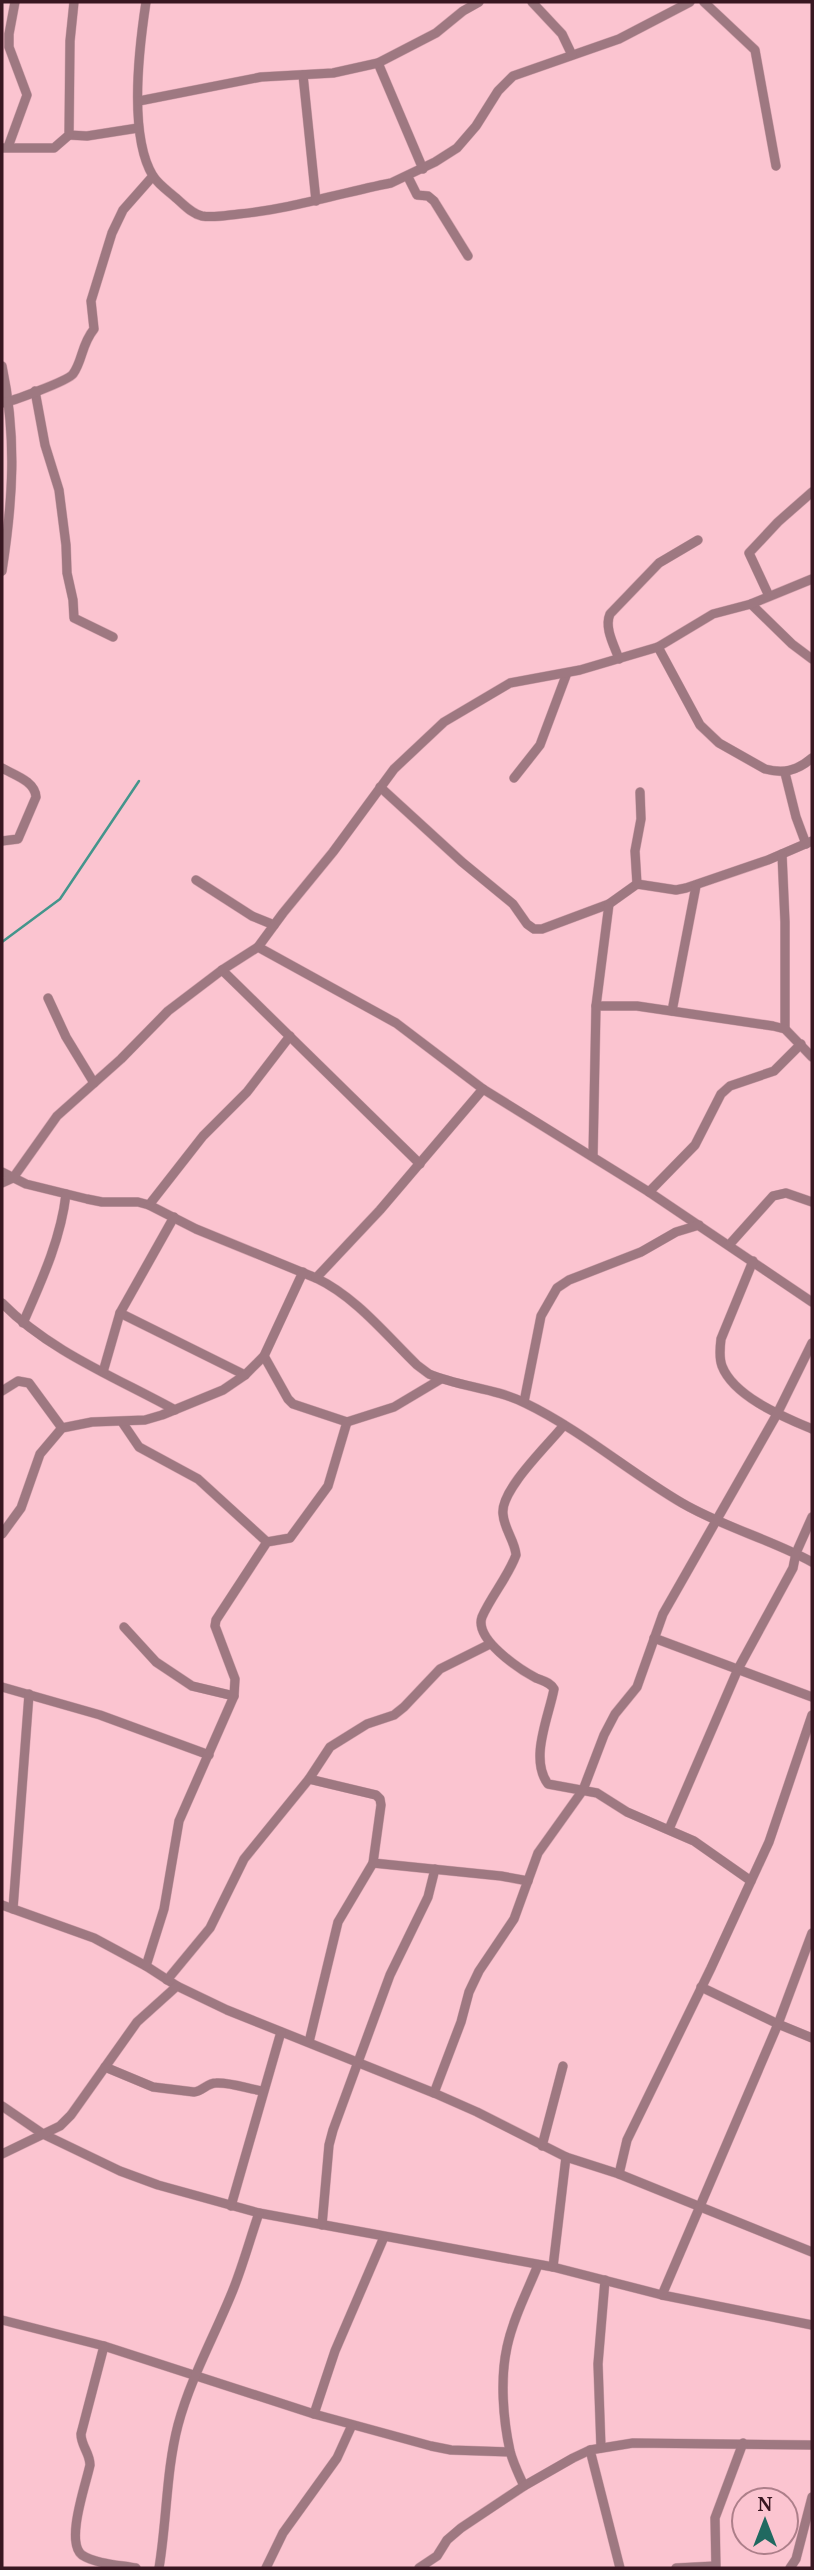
<svg xmlns="http://www.w3.org/2000/svg" width="814" height="2570" viewBox="0 0 814 2570" font-family="'Noto Serif',serif">
	<style>
		.lines { fill: none; stroke-linecap: round; stroke-linejoin: round }
		.stream { stroke: #44958c; stroke-width: 2.5 }
		.minor-casing { stroke: #d4a1ad; stroke-width: 10 }
		.minor { stroke: #9e7881; stroke-width: 9 }
	</style>
	<rect width="100%" height="100%" fill="#fbc4d0"/>
	<g class="lines">
		<polyline class="stream" points="2,942 60,899 139,781"/>
		<defs>
			<g id="minor">
				<path d="M146,2C139,48 128,135 153,176C159,185 168,191 176,198C184,205 192,214 202,216C214,218 228,215 239,214C291,209 340,193 391,183L435,162L457,148L476,126L498,91L513,76L619,39L690,2"/>
				<polyline points="532,2 562,34 572,55"/>
				<polyline points="704,2 755,50 776,166"/>
				<polyline points="378,63 423,169"/>
				<polyline points="303,75 316,201"/>
				<polyline points="139,101 261,77 333,73 378,63 436,33 463,11 479,2"/>
				<polyline points="69,135 87,136 138,128"/>
				<polyline points="8,147 27,95 9,47 9,34 15,2"/>
				<polyline points="2,148 54,148 69,135 70,41 74,2"/>
				<polyline points="408,177 417,195 428,196 434,201 468,256"/>
				<path d="M2,366C17,437 13,500 2,571"/>
				<polyline points="35,391 45,445 59,490 66,545 67,573 73,600 74,618 113,637"/>
				<path d="M2,403C10,402 68,381 73,374C83,360 81,345 94,329L91,301L112,233L123,210L153,176"/>
				<polyline points="769,596 749,553 778,522 812,492"/>
				<polyline points="751,604 792,644 812,659"/>
				<path d="M658,647L700,725L719,743L765,769C783,774 797,771 812,758"/>
				<path d="M619,659C614,645 604,628 610,614L659,563L698,540"/>
				<path d="M2,768C14,775 35,781 36,797L18,839L2,841"/>
				<polyline points="785,773 796,817 806,844"/>
				<polyline points="514,778 540,745 567,673"/>
				<polyline points="380,787 462,862 513,904 527,924 534,929 542,929 609,904 637,884 676,890 686,888 768,860 812,841"/>
				<polyline points="782,854 785,922 785,1029"/>
				<polyline points="196,880 252,916 274,925"/>
				<polyline points="637,884 635,851 641,819 640,792"/>
				<polyline points="258,947 396,1023 483,1089 649,1192 812,1302"/>
				<polyline points="222,970 420,1164"/>
				<polyline points="48,998 66,1037 94,1083"/>
				<polyline points="596,1006 637,1006 773,1026 785,1029 812,1057"/>
				<polyline points="672,1011 696,886"/>
				<polyline points="593,1156 596,1006 609,904"/>
				<path d="M2,1172L26,1184L87,1199L102,1202H138L149,1205L196,1229L316,1278C356,1297 386,1335 417,1365L429,1374C460,1387 495,1388 525,1403C581,1430 629,1472 682,1503C723,1527 770,1539 812,1562"/>
				<polyline points="2,1183 13,1178 57,1116 121,1059 168,1011 222,970 258,947 283,913 333,852 394,769 444,722 510,683 580,670 658,647 713,614 751,604 812,579"/>
				<polyline points="649,1192 695,1145 721,1094 730,1086 774,1071 801,1044"/>
				<polyline points="149,1205 203,1136 247,1092 290,1036"/>
				<polyline points="729,1245 773,1196 786,1193 812,1202"/>
				<path d="M753,1261L721,1339C720,1347 719,1358 722,1366C734,1397 784,1417 812,1429"/>
				<polyline points="316,1278 380,1210 483,1089"/>
				<path d="M2,1303C49,1351 117,1378 175,1410"/>
				<polyline points="120,1313 245,1375"/>
				<path d="M23,1323C41,1282 61,1239 66,1194"/>
				<polyline points="264,1356 288,1399 293,1404 347,1422 394,1407 441,1379"/>
				<polyline points="103,1372 120,1313 174,1217"/>
				<polyline points="2,1391 18,1381 29,1383 62,1428"/>
				<polyline points="524,1402 541,1316 557,1288 569,1280 641,1252 676,1232 699,1225"/>
				<polyline points="122,1422 139,1447 198,1479 267,1542"/>
				<path d="M564,1425C549,1444 500,1490 503,1514C504,1529 515,1541 516,1555C508,1577 491,1596 482,1617C474,1639 519,1669 536,1678C543,1681 550,1682 554,1689C549,1716 529,1759 548,1784L597,1793L627,1812L694,1841L751,1881"/>
				<polyline points="2,1534 21,1508 40,1454 62,1428 92,1422 145,1420 162,1415 223,1390 245,1375 264,1356 303,1272"/>
				<polyline points="124,1627 156,1662 192,1686 234,1696"/>
				<polyline points="654,1638 812,1697"/>
				<polyline points="2,1687 100,1715 209,1755"/>
				<polyline points="309,1779 376,1795 380,1799 381,1805 373,1863 338,1922 309,2042"/>
				<polyline points="669,1829 738,1669 793,1568 796,1553 812,1517"/>
				<polyline points="373,1863 501,1876 528,1881"/>
				<polyline points="2,1905 94,1938 146,1966 177,1986 227,2010 434,2093 477,2112 566,2157 619,2174 812,2252"/>
				<polyline points="13,1909 29,1694"/>
				<polyline points="146,1966 164,1909 179,1821 234,1696 235,1679 215,1626 216,1620 267,1542 290,1538 328,1486 347,1422"/>
				<polyline points="167,1980 210,1928 244,1859 309,1779 330,1747 367,1724 394,1715 404,1707 440,1669 490,1644"/>
				<polyline points="701,1987 778,2024 812,2038"/>
				<path d="M105,2067L153,2087L194,2092C203,2091 207,2083 216,2083C231,2082 248,2089 263,2091"/>
				<polyline points="434,2093 461,2022 469,1992 479,1971 514,1919 538,1853 583,1790 604,1735 615,1714 637,1687 663,1614 777,1414 812,1343"/>
				<polyline points="2,2106 43,2134 120,2171 158,2185 259,2213 553,2267 662,2295 812,2325"/>
				<polyline points="542,2146 563,2066"/>
				<polyline points="2,2154 60,2126 71,2115 137,2022 177,1986"/>
				<polyline points="619,2174 627,2140 711,1968 769,1842 812,1715"/>
				<polyline points="231,2206 281,2032"/>
				<polyline points="322,2225 329,2145 333,2130 390,1975 428,1897 435,1869"/>
				<polyline points="553,2267 566,2157"/>
				<polyline points="662,2295 778,2024 812,1933"/>
				<polyline points="2,2320 104,2346 314,2414 431,2446 451,2450 510,2452"/>
				<path d="M104,2346L81,2434C81,2446 90,2453 90,2465C86,2484 65,2542 82,2555C96,2564 120,2565 136,2568"/>
				<polyline points="314,2414 335,2351 384,2237"/>
				<polyline points="601,2448 598,2364 605,2280"/>
				<polyline points="590,2450 620,2568"/>
				<path d="M524,2486C519,2475 513,2463 510,2451C503,2419 500,2379 507,2347C513,2319 527,2292 538,2265"/>
				<path d="M159,2568C167,2520 166,2471 178,2425C191,2377 215,2335 233,2290C243,2265 250,2239 259,2213"/>
				<polyline points="266,2568 283,2533 337,2458 352,2425"/>
				<polyline points="419,2568 437,2556 447,2540 461,2528 524,2486 573,2458 590,2450 633,2443 812,2445"/>
				<polyline points="676,2568 715,2566"/>
				<polyline points="716,2568 715,2518 743,2443"/>
				<polyline points="790,2568 796,2559 812,2497"/>
			</g>
		</defs>
		<use href="#minor" class="minor-casing"/>
		<use href="#minor" class="minor"/>
	</g>
	<rect width="814" height="2570" fill="none" stroke="#381721" stroke-width="7"/>
	<g transform="translate(765 2521)"><circle r="33" fill="#fbc4d0" stroke="#ad7f8a" stroke-width="2"/>
	<path d="M0-5L12 26L0 18L-12 26Z" fill="#206960"/>
	<text y="-10" font-size="19" font-weight="bold" text-anchor="middle" fill="#381721">N</text>
	</g>
</svg>
